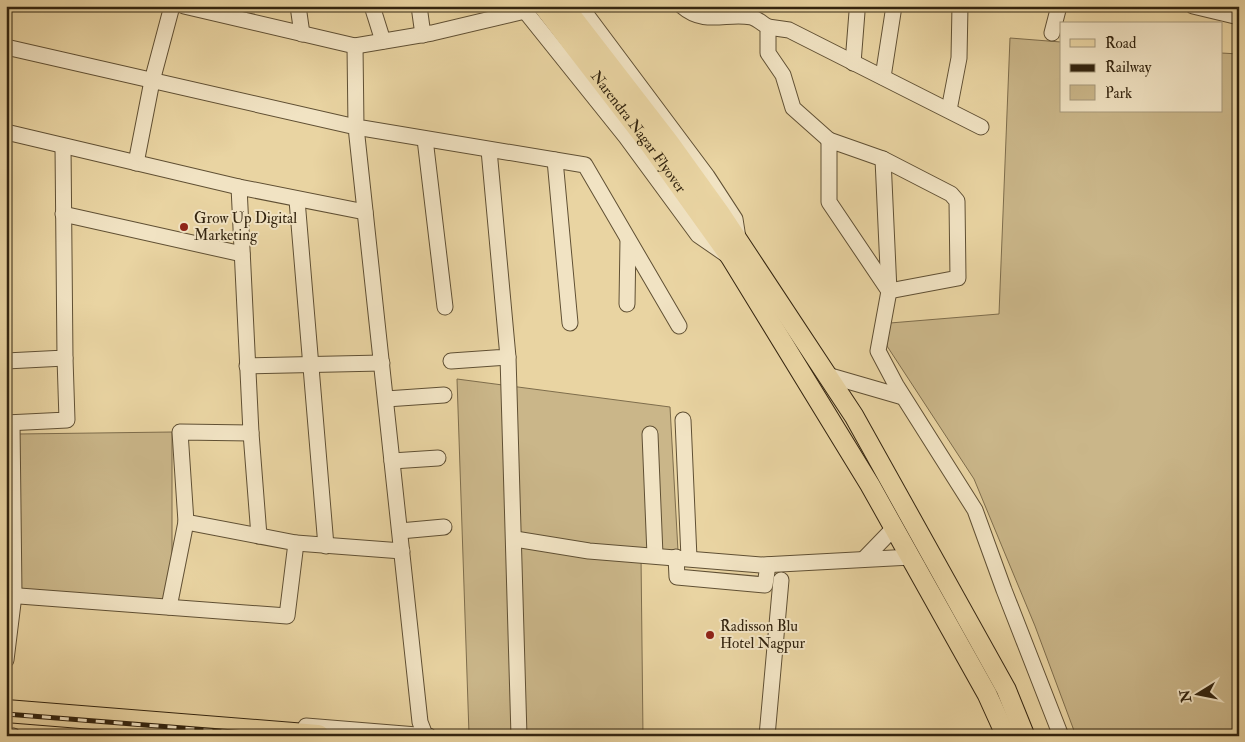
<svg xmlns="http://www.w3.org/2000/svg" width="1245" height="742" viewBox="0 0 1245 742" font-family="'IM FELL Double Pica',serif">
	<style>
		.green { fill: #cab689; stroke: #7e6d4c }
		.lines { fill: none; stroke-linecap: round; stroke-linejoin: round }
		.minor-casing { stroke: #605034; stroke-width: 17 }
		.major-casing { stroke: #33240f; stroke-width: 21 }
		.highway-casing { stroke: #33240f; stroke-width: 24 }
		.minor { stroke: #f1e3c3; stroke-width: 15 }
		.major { stroke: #e9d4a2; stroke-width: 19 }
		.highway { stroke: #e9d4a2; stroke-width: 22 }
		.rail-casing { stroke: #33240f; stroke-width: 5 }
		.rail { stroke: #f1e3c3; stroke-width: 3; stroke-dasharray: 9; stroke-linecap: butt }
		.poi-dot { fill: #8f2418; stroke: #f1e3c3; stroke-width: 2 }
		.labels { text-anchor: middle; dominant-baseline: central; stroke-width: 4; stroke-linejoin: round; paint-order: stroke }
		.street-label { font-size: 15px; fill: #33240f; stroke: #f1e3c3 }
		.poi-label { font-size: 15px; fill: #33240f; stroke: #f1e3c3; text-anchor: start }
	</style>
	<rect width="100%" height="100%" fill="#e9d4a2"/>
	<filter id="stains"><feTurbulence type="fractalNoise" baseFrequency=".004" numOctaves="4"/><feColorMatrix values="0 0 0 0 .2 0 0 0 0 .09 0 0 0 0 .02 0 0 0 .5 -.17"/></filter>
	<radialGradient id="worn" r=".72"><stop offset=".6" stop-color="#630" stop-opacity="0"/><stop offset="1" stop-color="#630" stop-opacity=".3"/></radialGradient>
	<g class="green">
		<polygon points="1010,38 1061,42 1061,111 1221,111 1221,53 1239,54 1239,736 1076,736 1035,626 974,479 887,346 890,323 999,314"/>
		<polygon points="457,379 670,407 678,551 641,556 643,736 469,734"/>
		<polygon points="172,432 172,601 20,590 18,434"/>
	</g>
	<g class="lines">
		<defs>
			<g id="minor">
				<polyline points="184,6 355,46 356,127 585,165 679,326"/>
				<polyline points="298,6 302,34"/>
				<polyline points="372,6 383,41"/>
				<polyline points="419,6 423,35"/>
				<polyline points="521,6 626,137 698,235 724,253"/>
				<polyline points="580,6 707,176 735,219 738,238"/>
				<path d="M682,6C705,26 727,12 751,17C756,18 763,24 768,27V53L783,75L793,108L829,140"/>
				<polyline points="1193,6 1239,17"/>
				<polyline points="768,27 789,30 981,127"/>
				<polyline points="1052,33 1059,6"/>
				<polyline points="355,46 432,33 525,11"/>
				<polyline points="6,47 356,127 420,722 425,735"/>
				<polyline points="853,63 857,12"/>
				<polyline points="883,77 894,6"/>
				<polyline points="949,110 959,58 960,6"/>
				<polyline points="6,132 239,187"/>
				<polyline points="425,139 445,307"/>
				<polygon points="829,140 883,159 951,194 957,201 958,278 889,291 829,202"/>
				<polyline points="883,159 889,291 878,351 896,385 975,510 1004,590 1061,736"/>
				<polyline points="555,160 570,323"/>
				<polyline points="136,163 152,81 172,6"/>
				<polyline points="297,200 326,546"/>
				<polyline points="63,214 242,254"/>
				<polyline points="627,304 628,240"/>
				<polyline points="508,357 519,736"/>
				<polyline points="6,361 65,358 63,146"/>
				<polyline points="451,361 508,357 489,150"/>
				<polyline points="247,366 382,363"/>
				<polyline points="827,375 903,397"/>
				<polyline points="386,399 444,395"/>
				<polyline points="683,420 689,558"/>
				<polyline points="6,423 67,420 65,358"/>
				<polyline points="251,433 259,536"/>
				<polyline points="650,434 655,555"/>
				<polyline points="392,461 438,458"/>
				<polyline points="400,531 444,527"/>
				<polyline points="515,539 589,551 761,565 911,557"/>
				<polyline points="296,543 402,551"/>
				<polyline points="676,557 677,577 765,585 768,565"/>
				<polyline points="864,559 894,528"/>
				<polyline points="6,595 287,616 296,543 186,522 180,432 251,433 239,187 365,212"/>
				<polyline points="169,607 186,522"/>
				<polyline points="6,660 14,595 12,423"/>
				<polyline points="306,726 429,736"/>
				<polyline points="6,735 13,736"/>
				<polyline points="767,736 781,580"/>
			</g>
			<g id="major">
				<path id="s1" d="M543,6L650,145L731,258L870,485L987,694L1006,736"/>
				<polyline points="564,6 669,142 720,213 854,416 1006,689 1025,736"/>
			</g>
			<polyline id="highway" points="6,711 318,736"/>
		</defs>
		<use href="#minor" class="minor-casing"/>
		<use href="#major" class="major-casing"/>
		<use href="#highway" class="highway-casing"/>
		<use href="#minor" class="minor"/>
		<use href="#major" class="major"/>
		<use href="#highway" class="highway"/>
		<defs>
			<polyline id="rail" points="6,714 283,736"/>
		</defs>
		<use href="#rail" class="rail-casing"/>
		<use href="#rail" class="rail"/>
	</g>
	<g class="poi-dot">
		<circle cx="184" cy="227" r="5"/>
		<circle cx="710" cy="635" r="5"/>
	</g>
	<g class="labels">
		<g class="street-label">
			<text stroke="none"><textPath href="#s1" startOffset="158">Narendra Nagar Flyover</textPath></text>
		</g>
		<g class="poi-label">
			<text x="194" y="218">Grow Up Digital<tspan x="194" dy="17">Marketing</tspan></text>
			<text x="720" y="626">Radisson Blu<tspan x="720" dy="17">Hotel Nagpur</tspan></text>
		</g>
	</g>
	<rect width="1245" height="742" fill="none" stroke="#e9d4a2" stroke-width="25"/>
	<rect x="8" y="8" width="1230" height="727" fill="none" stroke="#33240f" stroke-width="2.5"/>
	<rect x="12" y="12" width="1220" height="717" fill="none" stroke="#33240f"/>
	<rect x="1060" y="22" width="162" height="90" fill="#f1e3c3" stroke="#a5977b"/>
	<rect x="1070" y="39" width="25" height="8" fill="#e9d4a2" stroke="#a5977b"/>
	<text x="1105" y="48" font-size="15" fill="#33240f">Road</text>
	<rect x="1070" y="64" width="25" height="8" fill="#33240f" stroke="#a5977b"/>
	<text x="1105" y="72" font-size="15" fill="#33240f">Railway</text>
	<rect x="1070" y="85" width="25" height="15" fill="#cab689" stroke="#a5977b"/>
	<text x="1105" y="98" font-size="15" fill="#33240f">Park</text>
	<g transform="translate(1198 694) rotate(260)" stroke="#f1e3c3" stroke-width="4" paint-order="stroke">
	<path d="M0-4L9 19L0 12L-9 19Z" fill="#33240f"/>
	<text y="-8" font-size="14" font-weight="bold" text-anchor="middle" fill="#33240f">N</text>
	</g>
	<rect width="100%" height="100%" filter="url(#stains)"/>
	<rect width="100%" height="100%" fill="url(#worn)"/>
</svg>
